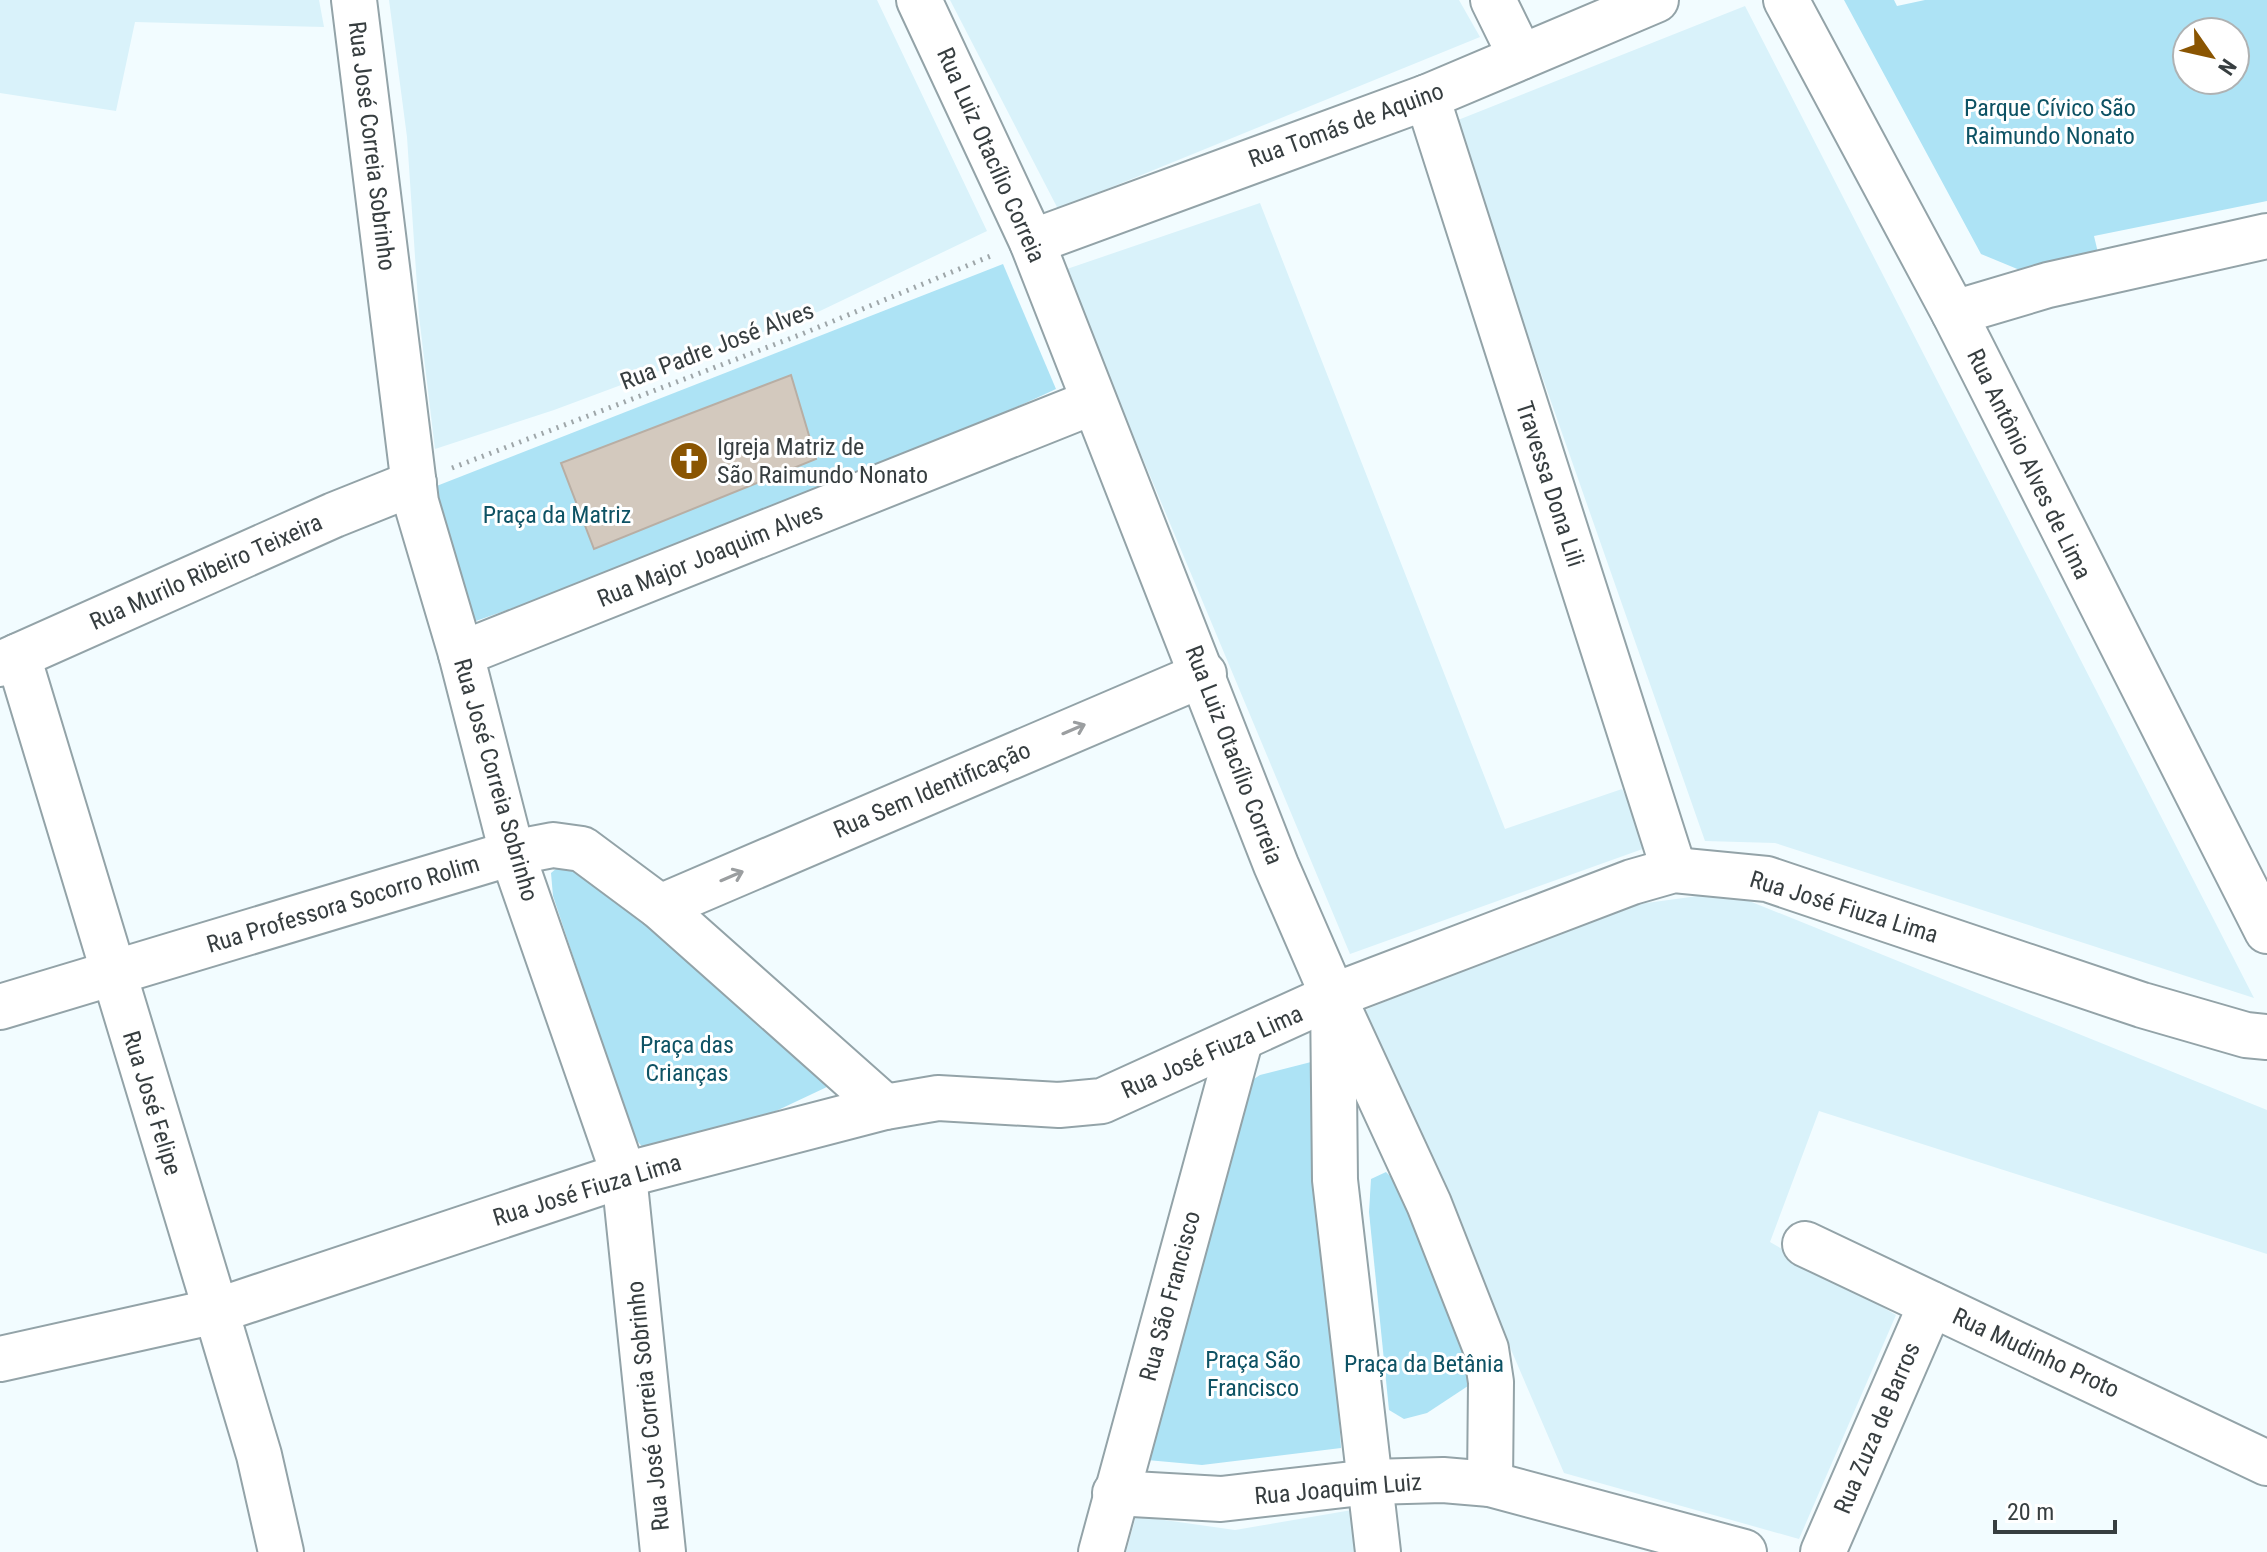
<svg xmlns="http://www.w3.org/2000/svg" width="2267" height="1552" viewBox="0 0 2267 1552" font-family="'Roboto Condensed',sans-serif">
	<style>
		.built { fill: #d9f2fa }
		.green { fill: #ade3f5; fill-rule: evenodd }
		.building { fill: #d3c9be; stroke: #b8aea4; stroke-width: 2 }
		.lines { fill: none; stroke-linecap: round; stroke-linejoin: round }
		.minor-casing { stroke: #93a3a8; stroke-width: 48 }
		.major-casing { stroke: #93a3a8; stroke-width: 48 }
		.path { stroke: #9ea6a9; stroke-width: 5; stroke-dasharray: 2 6; stroke-linecap: butt }
		.minor { stroke: #fff; stroke-width: 44 }
		.major { stroke: #fff; stroke-width: 44 }
		.oneway { stroke: #9b9ea0 }
		.labels { text-anchor: middle; dominant-baseline: central; stroke-width: 6; stroke-linejoin: round; paint-order: stroke }
		.park-label { font-size: 24px; fill: #0d5264; stroke: #fff }
		.street-label { font-size: 24px; fill: #373e40; stroke: #fff }
		.poi-label { font-size: 24px; fill: #373e40; stroke: #fff; text-anchor: start }
	</style>
	<rect width="100%" height="100%" fill="#f2fcff"/>
	<g class="built">
		<polygon points="0,0 319,0 324,27 135,22 116,111 0,93"/>
		<polygon points="389,0 877,0 987,231 820,311 554,410 435,449 419,316 407,137"/>
		<polygon points="950,0 1459,0 1480,37 1058,209"/>
		<polygon points="1745,6 2254,998 1775,843 1705,841 1453,122"/>
		<polygon points="1260,203 1505,829 1622,789 1651,846 1350,954 1064,270"/>
		<polygon points="1727,892 2267,1110 2267,1254 1819,1111 1770,1242 1896,1315 1799,1539 1564,1473 1365,1010 1610,908"/>
		<polygon points="1352,1510 1354,1552 1126,1552 1136,1516 1235,1530"/>
	</g>
	<g class="green">
		<path d="M1844,0H1894L1897,6L1925,0H2267V201L2094,236L2101,265L2027,273L1981,254ZM2187,32H2235V80H2187Z"/>
		<path d="M1003,264L1056,389C867,476 670,553 473,622L434,487Z"/>
		<polygon points="563,863 626,902 829,1086 776,1111 645,1150 633,1136 553,896 551,873"/>
		<polygon points="1315,1061 1341,1448 1202,1465 1147,1460 1240,1088 1260,1075"/>
		<polygon points="1386,1172 1402,1188 1474,1382 1427,1413 1404,1419 1389,1410 1369,1212 1371,1179"/>
	</g>
	<polygon class="building" points="791,375 816,459 594,549 561,463"/>
	<g class="lines">
		<defs>
			<g id="minor">
				<polyline points="354,0 416,502 461,654 512,853 624,1175 663,1552"/>
				<polyline points="919,0 1032,242 1276,865 1333,996 1335,1180 1378,1552"/>
				<polyline points="1493,0 1521,57"/>
				<polyline points="1427,97 1674,870"/>
				<polyline points="1032,242 1427,97 1656,0"/>
				<polyline points="1954,313 2048,285 2267,236"/>
				<polyline points="461,654 1093,402"/>
				<polyline points="18,656 216,1311 259,1455 281,1552"/>
				<polyline points="0,664 334,515 414,483"/>
				<polyline points="660,907 1204,674"/>
				<polyline points="0,1007 512,853 553,845 582,849 660,907 885,1107"/>
				<polyline points="1339,1009 1429,1204 1486,1349 1491,1382 1490,1484"/>
				<polyline points="1805,1244 2267,1463"/>
				<polyline points="0,1359 216,1311 624,1175 885,1107 938,1098 1059,1105 1102,1101 1333,996 1632,882 1674,870 1767,879 2142,1005 2246,1035 2267,1037"/>
				<polyline points="1115,1493 1221,1499 1370,1482 1443,1480 1490,1484 1744,1552"/>
				<polyline points="1101,1552 1240,1041"/>
				<polyline points="1823,1552 1931,1304"/>
			</g>
			<polyline id="major" points="1786,0 1954,313 2267,931"/>
		</defs>
		<use href="#minor" class="minor-casing"/>
		<use href="#major" class="major-casing"/>
		<polyline class="path" points="452,468 802,334 993,255"/>
		<use href="#minor" class="minor"/>
		<use href="#major" class="major"/>
	</g>
	<defs><path id="oneway-shaft" d="M-6 0H5M1.5-3L5.5 0L1.5 3" fill="none" stroke-width="1.6" stroke-linecap="round" stroke-linejoin="round" transform="scale(2)"/></defs>
	<g class="oneway">
		<use href="#oneway-shaft" transform="translate(1074 729) rotate(-23)"/>
		<use href="#oneway-shaft" transform="translate(732 876) rotate(-23)"/>
	</g>
	<defs>
		<symbol id="church-disc" viewBox="-11 -11 22 22"><circle r="9.5" fill="#8a5502" stroke="#fff"/><path d="M-1.2-6h2.4v3.5h3.3v2.4h-3.3V6h-2.4V-.1h-3.3v-2.4h3.3Z" fill="#fff"/></symbol>
	</defs>
	<g fill-rule="evenodd">
		<use href="#church-disc" x="667" y="439" width="44" height="44"/>
	</g>
	<g class="labels">
		<g class="park-label">
			<text x="2050" y="108">Parque Cívico São<tspan x="2050" dy="28">Raimundo Nonato</tspan></text>
			<text x="557" y="515">Praça da Matriz</text>
			<text x="687" y="1045">Praça das<tspan x="687" dy="28">Crianças</tspan></text>
			<text x="1253" y="1360">Praça São<tspan x="1253" dy="28">Francisco</tspan></text>
			<text x="1424" y="1364">Praça da Betânia</text>
		</g>
		<g class="street-label">
			<text transform="translate(1346 125) rotate(-20)">Rua Tomás de Aquino</text>
			<text transform="translate(372 146) rotate(83)">Rua José Correia Sobrinho</text>
			<text transform="translate(991 155) rotate(66)">Rua Luiz Otacílio Correia</text>
			<text transform="translate(717 346) rotate(-21)">Rua Padre José Alves</text>
			<text transform="translate(2029 464) rotate(64)">Rua Antônio Alves de Lima</text>
			<text transform="translate(1550 484) rotate(72)">Travessa Dona Lili</text>
			<text transform="translate(710 555) rotate(-22)">Rua Major Joaquim Alves</text>
			<text transform="translate(206 572) rotate(-24)">Rua Murilo Ribeiro Teixeira</text>
			<text transform="translate(1234 755) rotate(69)">Rua Luiz Otacílio Correia</text>
			<text transform="translate(496 780) rotate(74)">Rua José Correia Sobrinho</text>
			<text transform="translate(932 790) rotate(-23)">Rua Sem Identificação</text>
			<text transform="translate(343 904) rotate(-17)">Rua Professora Socorro Rolim</text>
			<text transform="translate(1844 907) rotate(17)">Rua José Fiuza Lima</text>
			<text transform="translate(1212 1052) rotate(-24)">Rua José Fiuza Lima</text>
			<text transform="translate(152 1103) rotate(73)">Rua José Felipe</text>
			<text transform="translate(587 1190) rotate(-17)">Rua José Fiuza Lima</text>
			<text transform="translate(1170 1296) rotate(-75)">Rua São Francisco</text>
			<text transform="translate(2036 1353) rotate(25)">Rua Mudinho Proto</text>
			<text transform="translate(648 1406) rotate(-96)">Rua José Correia Sobrinho</text>
			<text transform="translate(1877 1428) rotate(-67)">Rua Zuza de Barros</text>
			<text transform="translate(1338 1489) rotate(-5)">Rua Joaquim Luiz</text>
		</g>
		<g class="poi-label">
			<text x="717" y="447">Igreja Matriz de<tspan x="717" dy="28">São Raimundo Nonato</tspan></text>
		</g>
	</g>
	<g transform="translate(2211 56) rotate(124)"><circle r="38" fill="#ffffff" stroke="#afb2b3" stroke-width="2"/>
	<path d="M0-6L14 30L0 20L-14 30Z" fill="#8a5502"/>
	<text y="-12" font-size="22" font-weight="bold" text-anchor="middle" fill="#373e40">N</text>
	</g>
	<path d="M1995 1520v12h120v-12" fill="none" stroke="#373e40" stroke-width="4"/>
	<text x="2007" y="1520" font-size="24" fill="#373e40" stroke="#ffffff" stroke-width="6" paint-order="stroke">20 m</text>
</svg>
